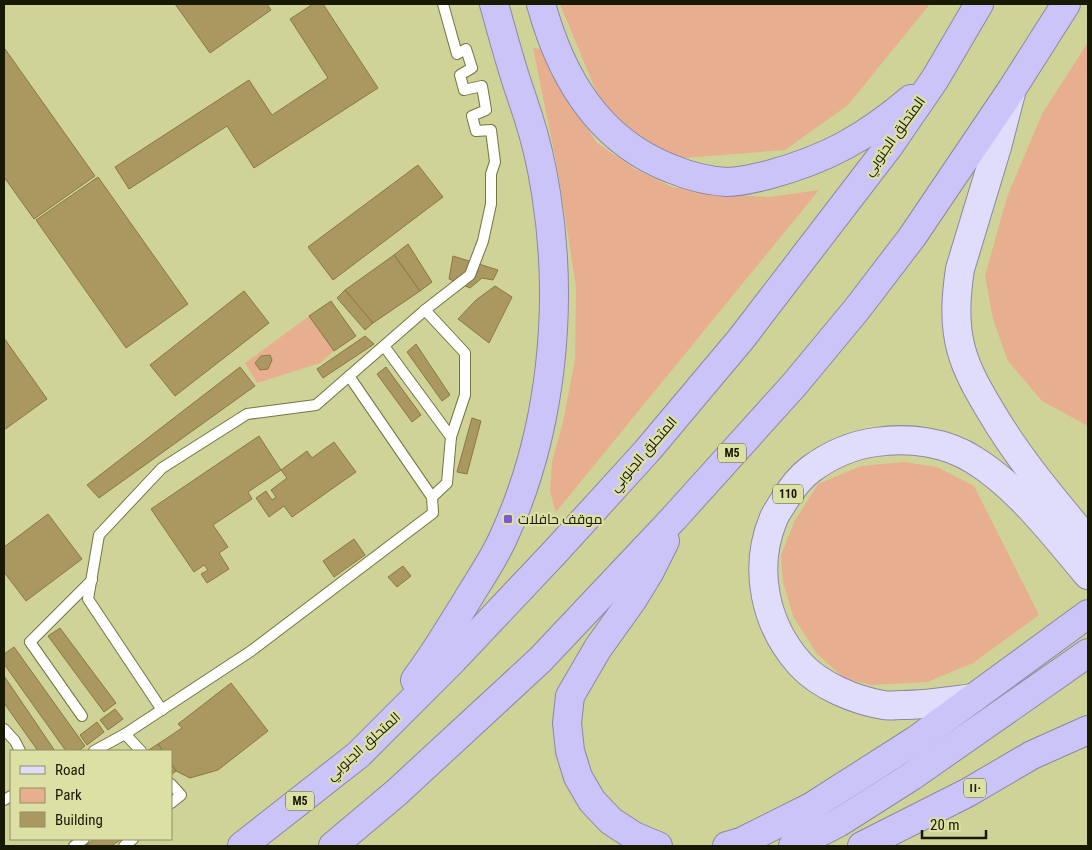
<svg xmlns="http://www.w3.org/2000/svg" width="1092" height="850" viewBox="0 0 1092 850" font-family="'Roboto Condensed',Cairo,sans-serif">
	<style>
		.green { fill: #e7af8f }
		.building { fill: #ab9861; stroke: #8a7841 }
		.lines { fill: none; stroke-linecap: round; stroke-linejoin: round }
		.service-casing { stroke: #73763e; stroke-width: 12 }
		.primary-casing { stroke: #8c88a3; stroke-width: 30 }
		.motorway-casing { stroke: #8c88a3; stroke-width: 30 }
		.service { stroke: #fff; stroke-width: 10 }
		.primary { stroke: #e0dcfb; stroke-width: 28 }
		.motorway { stroke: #cbc4f9; stroke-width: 28 }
		.poi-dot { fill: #795ad4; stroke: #dce0a4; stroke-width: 2 }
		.labels { text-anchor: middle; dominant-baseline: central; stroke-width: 4.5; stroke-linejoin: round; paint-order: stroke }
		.shield { fill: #dce0a4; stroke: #535533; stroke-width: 1 }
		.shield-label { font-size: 12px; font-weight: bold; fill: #181903 }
		.street-label { font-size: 14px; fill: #181903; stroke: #dce0a4 }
		.poi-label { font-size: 14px; fill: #181903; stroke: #dce0a4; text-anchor: start }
	</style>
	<rect width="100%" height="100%" fill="#cfd398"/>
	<g class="green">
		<polygon points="560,4 930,4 848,105 785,150 672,159 603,108"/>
		<polygon points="1088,42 1088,426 1042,401 1008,361 993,319 985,276 1007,197 1042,114"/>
		<polygon points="533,48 542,49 554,77 597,143 635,169 672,187 719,194 769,197 819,190 556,512 550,492 552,462 563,422 575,360 576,286 557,166"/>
		<polygon points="309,316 334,351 320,363 257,383 245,363"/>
		<polygon points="904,462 937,467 974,486 1039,615 973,663 927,682 871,685 844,678 817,654 793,616 783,582 781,555 794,522 818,484 861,466"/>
	</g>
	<g class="building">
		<polygon points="175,4 267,4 271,10 210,53"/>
		<polygon points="313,4 323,4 378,88 254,168 227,126 129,189 115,167 249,80 272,115 328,78 290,19"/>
		<polygon points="5,49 95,176 34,219 4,177 4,50"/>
		<polygon points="418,165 443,197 333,280 308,247"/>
		<polygon points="98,177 188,304 126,348 36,220"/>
		<polygon points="408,244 432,282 420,291 394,255"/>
		<polygon points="394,255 420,291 373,323 345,290"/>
		<polygon points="453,256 498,270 493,280 482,278 470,288 449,279"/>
		<polygon points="495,286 512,297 489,343 458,319 476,300"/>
		<polygon points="345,290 373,323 365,330 337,298"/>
		<polygon points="244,291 269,323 175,396 150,365"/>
		<polygon points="331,301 356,336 334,351 309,316"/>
		<polygon points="365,336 374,344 323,378 317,369"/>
		<polygon points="4,338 47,399 4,430"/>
		<polygon points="416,344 450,395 442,401 407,352"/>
		<polygon points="270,355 272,360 268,369 260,370 255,363 261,356"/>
		<polygon points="240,367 255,386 99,498 87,485"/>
		<polygon points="386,367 421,415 412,422 377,374"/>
		<polygon points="472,418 481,421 467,474 457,472"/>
		<polygon points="259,436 281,470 248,492 252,499 213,525 228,547 219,553 229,569 207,583 201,574 208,570 204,565 194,572 151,509"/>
		<polygon points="334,442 356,472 292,517 284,506 269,517 256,498 266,491 272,500 276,497 271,490 287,478 281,470 307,451 312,458"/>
		<polygon points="48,514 82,559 26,601 4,572 4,547"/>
		<polygon points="354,539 365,555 334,577 323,561"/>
		<polygon points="403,566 411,576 397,587 388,577"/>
		<polygon points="60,628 116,703 104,712 48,636"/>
		<polygon points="14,647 85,746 78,751 66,751 4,664 4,654"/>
		<polygon points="4,676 55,751 38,751 4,703"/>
		<polygon points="231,683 268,731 218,770 190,778 176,771 171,763 171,751 163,751 158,744 182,728 178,724"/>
		<polygon points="115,709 123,719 108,730 100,720"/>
		<polygon points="97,722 104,732 87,745 80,735"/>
		<polygon points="158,744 163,751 147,751"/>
		<polygon points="171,763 176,771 171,775"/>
		<polygon points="95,839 122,839 111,846 85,846"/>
	</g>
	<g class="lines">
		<defs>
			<g id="service">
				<polyline points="425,310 465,353 465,395 451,437"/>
				<polyline points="384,346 451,437 447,483 432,497"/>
				<polyline points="162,710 88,599 99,535 162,468 247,414 316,405 425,310 470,275 483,241 491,204 491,174 495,162 491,130 476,131 472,116 486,110 482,86 464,90 460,75 472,68 466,49 457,54 443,4"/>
				<polyline points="82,716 30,642 92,580"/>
				<polyline points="4,729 15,741 20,751"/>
				<polyline points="94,751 125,734"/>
				<polyline points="141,751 125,734 251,651 433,513 432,497 349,376"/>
				<polyline points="171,784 181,795 171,803"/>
				<polyline points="4,800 11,796"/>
				<polyline points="74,846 84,839"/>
				<polyline points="124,846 133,839"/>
			</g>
			<g id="primary">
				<path d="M1011,93L997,147L960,269C956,296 954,322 961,349C967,371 978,390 990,410C1018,458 1053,499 1088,541"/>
				<path d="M973,698C950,701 926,705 902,705C896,705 889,706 883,705C855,700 820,686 800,664C765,625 753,569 773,520C775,514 779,509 782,504C789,492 800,477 811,469C830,455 853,445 876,442C909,437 946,442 974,460C1018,487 1055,536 1088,575"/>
			</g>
			<g id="motorway">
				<path d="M541,4C561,77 598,141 672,169C689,176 709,181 727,182C739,182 756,178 768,175C827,159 865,138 911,99"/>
				<path d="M415,680C434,655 450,628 466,602C479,580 494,559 504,536C552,431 564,306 546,193C542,167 536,141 528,116C524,104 520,92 516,80C508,55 501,29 494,4"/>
				<polyline points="242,846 358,755 453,660 555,552 647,451 741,339 889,146 935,79 979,4"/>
				<polyline points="333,846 396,793 540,660 674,518 794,385 857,309 912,237 1012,89 1066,4"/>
				<polyline points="658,846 634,836 611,821 592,801 578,777 570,751 567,723 570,696 598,648 633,599 649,573 665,541"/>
				<polyline points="727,846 741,842 811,807 916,740 1088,614"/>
				<polyline points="793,846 838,823 912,776 1088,653"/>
				<polyline points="862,846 967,793 1032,755 1088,730"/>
			</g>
		</defs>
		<use href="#service" class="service-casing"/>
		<use href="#primary" class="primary-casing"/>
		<use href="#motorway" class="motorway-casing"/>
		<use href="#service" class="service"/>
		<use href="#primary" class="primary"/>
		<use href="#motorway" class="motorway"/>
	</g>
	<rect class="poi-dot" x="503" y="514" width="10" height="10" rx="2.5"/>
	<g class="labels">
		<g class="shield">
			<rect x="718" y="443.5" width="28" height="19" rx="4"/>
			<rect x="773" y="484.5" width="30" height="19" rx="4"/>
			<rect x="964" y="778.5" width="22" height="19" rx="4"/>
			<rect x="286" y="791.5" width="28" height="19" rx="4"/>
		</g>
		<g class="shield-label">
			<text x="732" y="453">M5</text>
			<text x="788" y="494">110</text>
			<text x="975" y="788">١١٠</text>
			<text x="300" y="801">M5</text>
		</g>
		<g class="street-label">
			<text transform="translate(894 136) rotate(-54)">المتحلق الجنوبي</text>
			<text transform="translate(643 454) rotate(-49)">المتحلق الجنوبي</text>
			<text transform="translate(363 746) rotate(-42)">المتحلق الجنوبي</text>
		</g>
		<g class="poi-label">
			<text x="518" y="519">موقف حافلات</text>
		</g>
	</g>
	<rect width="1092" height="850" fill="none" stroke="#181903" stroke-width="10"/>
	<rect x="10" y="750" width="162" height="90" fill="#dce0a4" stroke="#8e9064"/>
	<rect x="20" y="766" width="25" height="8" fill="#e0dcfb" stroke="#8e9064"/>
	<text x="55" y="775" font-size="15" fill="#181903">Road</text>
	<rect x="20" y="788" width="25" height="15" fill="#e7af8f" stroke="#8e9064"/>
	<text x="55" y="800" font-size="15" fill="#181903">Park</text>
	<rect x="20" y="812" width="25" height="15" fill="#ab9861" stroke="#8e9064"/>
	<text x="55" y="825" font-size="15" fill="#181903">Building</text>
	<path d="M922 830v8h64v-8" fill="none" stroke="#181903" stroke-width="2.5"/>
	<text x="930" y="830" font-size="15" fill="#181903" stroke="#dce0a4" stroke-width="4" paint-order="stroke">20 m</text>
</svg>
